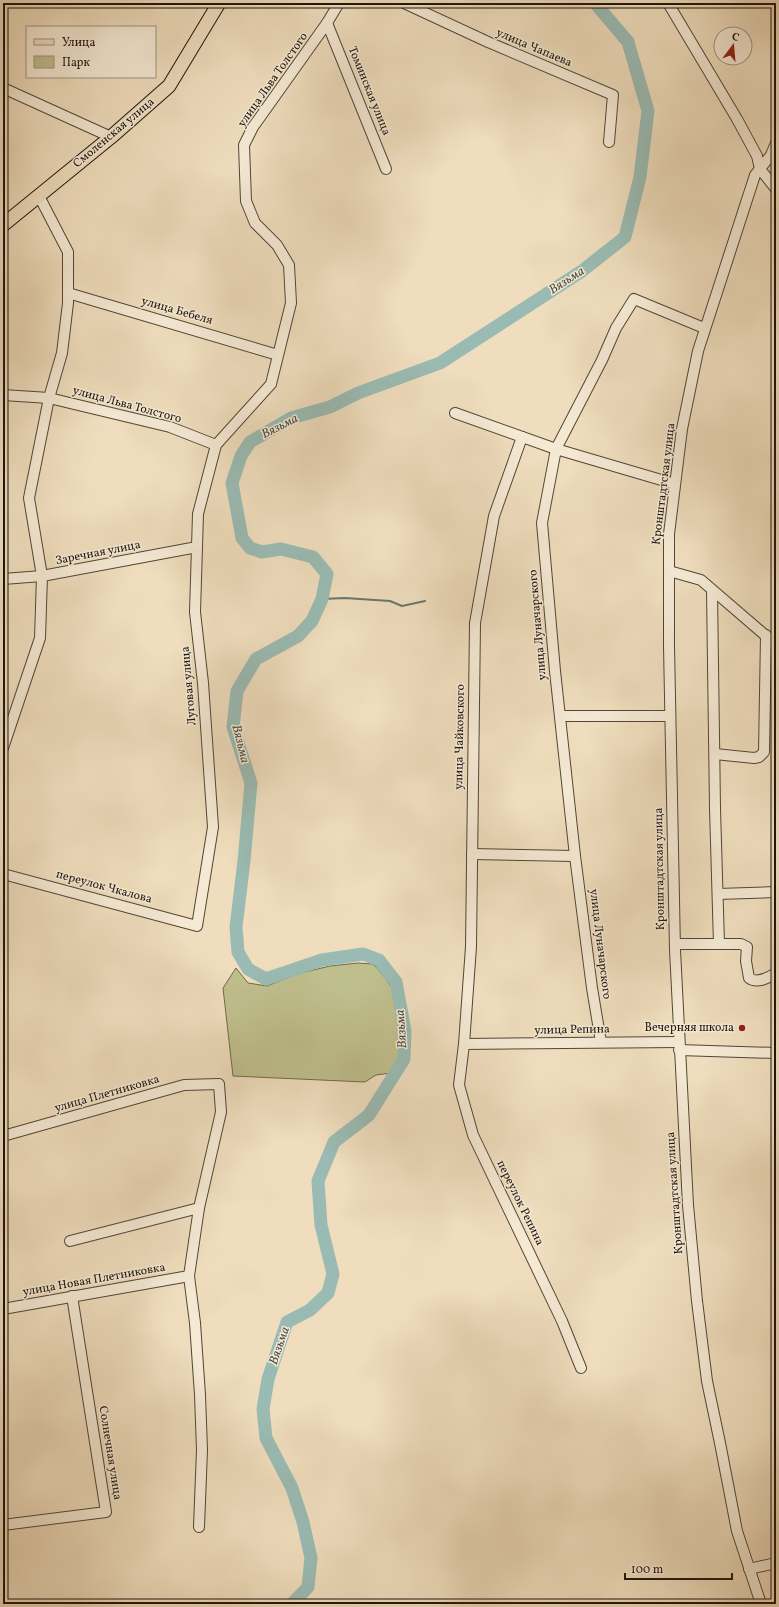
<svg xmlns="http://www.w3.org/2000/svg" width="779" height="1607" viewBox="0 0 779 1607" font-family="Vollkorn,serif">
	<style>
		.green { fill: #bfbf8d; stroke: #6e6a4c }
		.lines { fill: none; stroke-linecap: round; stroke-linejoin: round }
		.stream { stroke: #687870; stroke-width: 2 }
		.river { stroke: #9abbb3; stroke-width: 13 }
		.minor-casing { stroke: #514638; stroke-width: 12 }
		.major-casing { stroke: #1c140c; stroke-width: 15 }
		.minor { stroke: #f5e9d4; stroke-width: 10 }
		.major { stroke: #efddbd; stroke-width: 13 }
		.poi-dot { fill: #8f2418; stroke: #f5e9d4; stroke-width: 1.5 }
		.labels { text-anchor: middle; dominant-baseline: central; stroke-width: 3; stroke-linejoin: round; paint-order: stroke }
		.street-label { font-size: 12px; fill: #1c140c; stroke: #f5e9d4 }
		.poi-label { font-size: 12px; fill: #1c140c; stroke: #f5e9d4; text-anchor: end }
		.water-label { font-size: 13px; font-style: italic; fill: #484e46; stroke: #f5e9d4 }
	</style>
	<rect width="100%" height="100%" fill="#efddbd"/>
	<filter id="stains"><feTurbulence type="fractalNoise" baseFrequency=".005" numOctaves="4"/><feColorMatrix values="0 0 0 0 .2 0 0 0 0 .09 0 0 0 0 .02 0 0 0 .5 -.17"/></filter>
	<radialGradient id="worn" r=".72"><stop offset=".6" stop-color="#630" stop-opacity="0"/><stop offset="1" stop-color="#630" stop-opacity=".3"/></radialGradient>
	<path class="green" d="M358,963L373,964C381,972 390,983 395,994C401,1010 404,1047 398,1062C396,1066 393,1069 391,1073L376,1075L365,1082L233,1076L223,988L236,968L248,983L267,986L297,974L330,966Z"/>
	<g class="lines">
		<polyline class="stream" points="322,599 345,598 390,601 402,606 425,601"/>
		<polyline class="river" points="292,1604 308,1587 311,1558 303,1522 292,1488 266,1438 263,1409 268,1379 287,1322 310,1310 328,1293 333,1274 321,1225 318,1181 334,1142 369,1115 404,1059 405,1031 396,982 379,960 363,954 322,960 266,979 248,969 238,952 236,927 244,861 251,783 233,727 237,691 256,659 298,636 312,621 322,599 327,574 313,557 281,549 262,552 250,548 242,538 232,483 241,456 250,442 291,418 330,407 358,393 440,363 582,271 625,237 640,177 648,111 628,42 595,3"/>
		<defs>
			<g id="minor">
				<polyline points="404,3 488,42 613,95 609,142"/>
				<polyline points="668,3 737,119 757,156 760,169 776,189"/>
				<polyline points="327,23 386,169"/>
				<polyline points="3,88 111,137"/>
				<polyline points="68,293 278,355"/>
				<polyline points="3,395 49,398 170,427 216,445 271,384 291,303 289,265 277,245 255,223 246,201 244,145 253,127 327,23 339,3"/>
				<polyline points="455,413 556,449 675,484"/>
				<polyline points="522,437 494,516 475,623 471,947 464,1044 459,1085 473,1135 562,1321 581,1368"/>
				<polyline points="669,571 701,580 773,642 776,642"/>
				<polyline points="3,579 42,576 197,547"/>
				<polyline points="712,590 715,809 719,944"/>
				<polyline points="560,716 670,716"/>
				<polyline points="3,748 40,638 42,576 29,498 49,398 62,353 68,303 68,252 39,196"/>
				<polyline points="715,754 754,758 759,757 764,752 766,635"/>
				<polyline points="472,854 575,856"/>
				<polyline points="3,874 197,926 213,827 203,683 195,612 198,514 216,445"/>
				<polyline points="718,894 776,892"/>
				<path d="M675,944H741L747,947L746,961L749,978C757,984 768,978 776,973"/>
				<polyline points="601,1042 592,988 575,856 555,671 542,523 556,449 602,360 616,328 634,299 704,328"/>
				<polyline points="464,1044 679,1042"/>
				<polyline points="679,1050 776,1053"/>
				<polyline points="3,1136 184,1085 219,1084 221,1112 199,1208 189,1276 195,1323 200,1395 202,1450 199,1527"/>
				<polyline points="70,1241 199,1208"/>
				<polyline points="3,1309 189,1276"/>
				<polyline points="3,1525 106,1512 72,1296"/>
				<polyline points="749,1569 776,1563"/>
				<polyline points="761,1604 737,1531 720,1443 707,1381 697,1301 688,1205 675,950 669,646 669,534 682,429 698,351 755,175 771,155 776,143"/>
			</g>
			<polyline id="major" points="3,225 111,137 169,86 219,3"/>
		</defs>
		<use href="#minor" class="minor-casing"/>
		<use href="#major" class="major-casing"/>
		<use href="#minor" class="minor"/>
		<use href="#major" class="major"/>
	</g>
	<circle class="poi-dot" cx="742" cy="1028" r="4"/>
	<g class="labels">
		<g class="street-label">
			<text transform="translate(534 48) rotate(23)">улица Чапаева</text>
			<text transform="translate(273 80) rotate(-55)">улица Льва Толстого</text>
			<text transform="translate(369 91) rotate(68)">Томинская улица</text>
			<text transform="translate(114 133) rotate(-40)">Смоленская улица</text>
			<text transform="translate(177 311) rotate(16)">улица Бебеля</text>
			<text transform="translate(127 405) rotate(15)">улица Льва Толстого</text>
			<text transform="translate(664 484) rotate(-83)">Кронштадтская улица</text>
			<text transform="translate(98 553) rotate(-11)">Заречная улица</text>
			<text transform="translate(538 625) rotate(-95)">улица Луначарского</text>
			<text transform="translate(189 686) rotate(-95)">Луговая улица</text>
			<text transform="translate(460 737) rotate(-89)">улица Чайковского</text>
			<text transform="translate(660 869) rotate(-91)">Кронштадтская улица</text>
			<text transform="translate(104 887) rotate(15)">переулок Чкалова</text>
			<text transform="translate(600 944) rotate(83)">улица Луначарского</text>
			<text transform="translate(572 1030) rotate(-1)">улица Репина</text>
			<text transform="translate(107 1094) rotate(-16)">улица Плетниковка</text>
			<text transform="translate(675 1193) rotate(-94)">Кронштадтская улица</text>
			<text transform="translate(520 1203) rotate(64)">переулок Репина</text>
			<text transform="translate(94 1280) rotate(-10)">улица Новая Плетниковка</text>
			<text transform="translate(110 1453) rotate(81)">Солнечная улица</text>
		</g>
		<g class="poi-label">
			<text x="734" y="1028">Вечерняя школа</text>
		</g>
		<g class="water-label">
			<text transform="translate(567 281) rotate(-33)">Вязьма</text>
			<text transform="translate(280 427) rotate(-27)">Вязьма</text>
			<text transform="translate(240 744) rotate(76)">Вязьма</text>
			<text transform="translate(402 1029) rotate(-94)">Вязьма</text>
			<text transform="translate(280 1346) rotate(-71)">Вязьма</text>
		</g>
	</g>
	<rect width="779" height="1607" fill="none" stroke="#efddbd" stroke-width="16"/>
	<rect x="4" y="4" width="771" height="1599" fill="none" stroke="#1c140c" stroke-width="2"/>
	<rect x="8" y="8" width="763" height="1591" fill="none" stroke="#1c140c"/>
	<rect x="26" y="26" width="130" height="52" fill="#f5e9d4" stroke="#9e9484"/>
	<rect x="34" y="39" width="20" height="6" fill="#efddbd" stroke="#9e9484"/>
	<text x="62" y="46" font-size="12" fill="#1c140c">Улица</text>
	<rect x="34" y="56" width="20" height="12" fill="#bfbf8d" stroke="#9e9484"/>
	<text x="62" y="66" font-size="12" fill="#1c140c">Парк</text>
	<g transform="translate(733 46) rotate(16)"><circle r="19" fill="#f5e9d4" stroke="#9e9484"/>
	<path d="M0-3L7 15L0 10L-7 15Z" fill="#8f2418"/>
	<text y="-6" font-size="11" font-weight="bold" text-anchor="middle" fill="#1c140c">С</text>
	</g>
	<path d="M625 1573v6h107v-6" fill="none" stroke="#1c140c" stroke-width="2"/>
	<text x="631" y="1573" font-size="12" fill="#1c140c" stroke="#f5e9d4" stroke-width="3" paint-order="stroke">100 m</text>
	<rect width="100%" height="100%" filter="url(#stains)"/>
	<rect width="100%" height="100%" fill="url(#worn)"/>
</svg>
